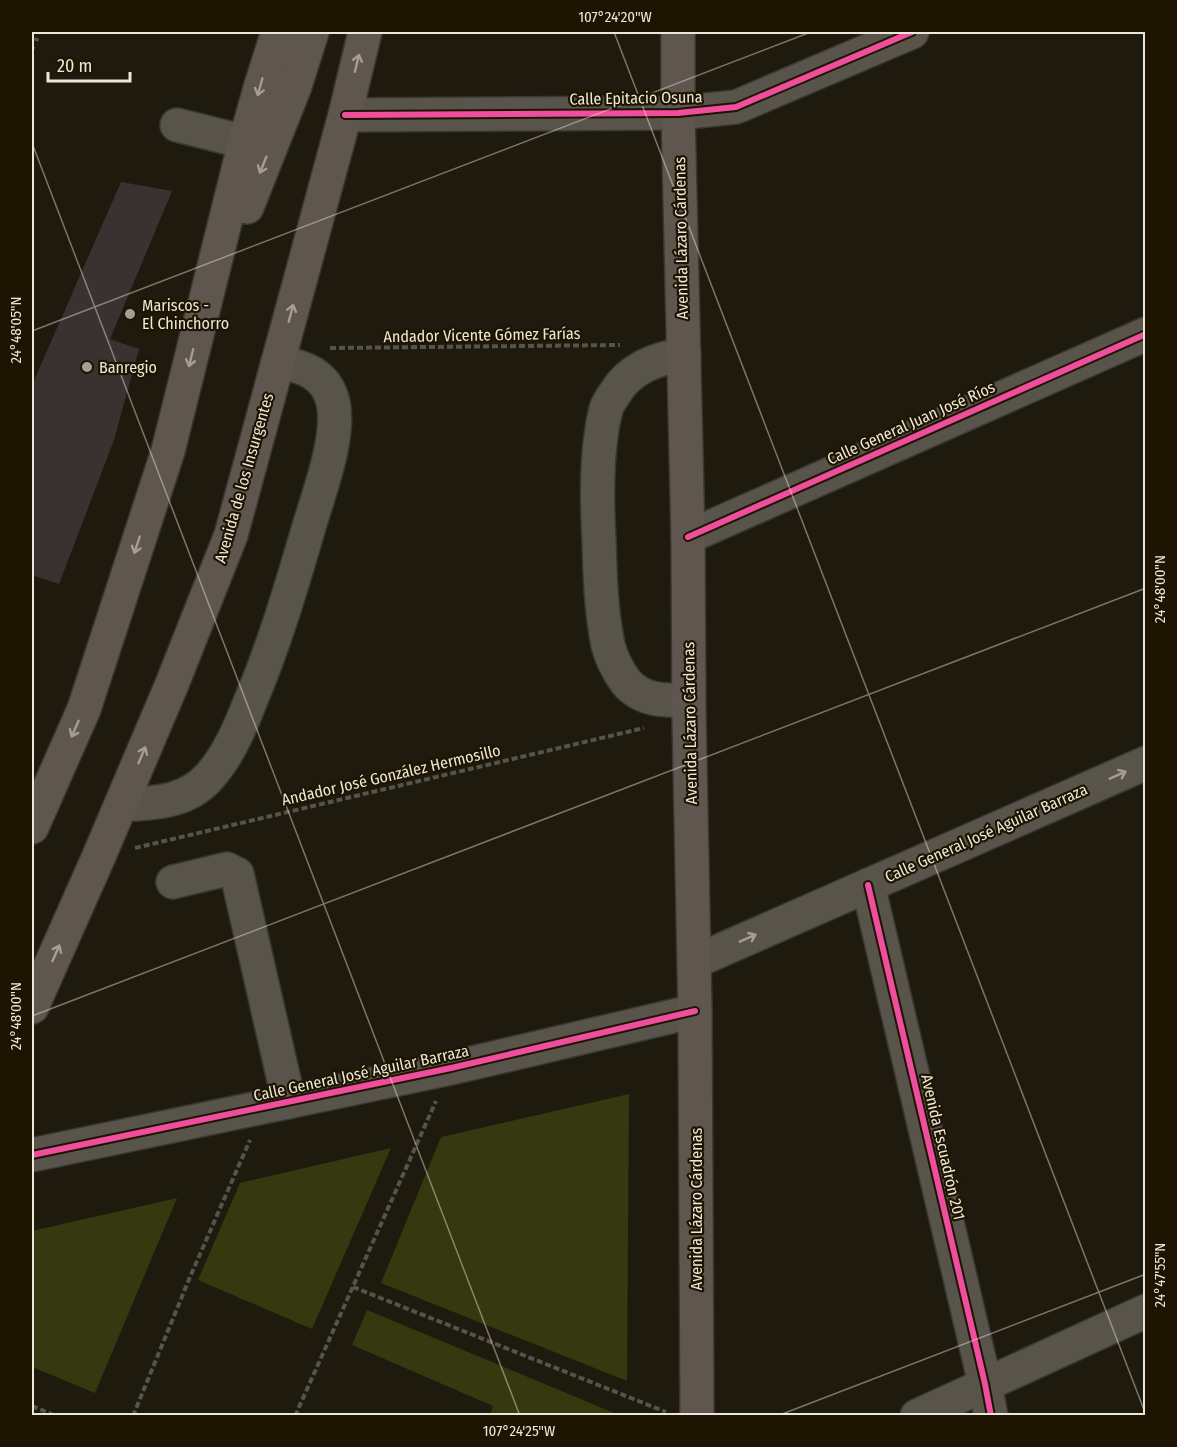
<svg xmlns="http://www.w3.org/2000/svg" width="1177" height="1447" viewBox="0 0 1177 1447" font-family="'Fira Sans Condensed',sans-serif">
	<style>
		.green { fill: #34390f }
		.building { fill: #383230 }
		.lines { fill: none; stroke-linecap: round; stroke-linejoin: round }
		.minor-casing { stroke: #3a372e; stroke-width: 36 }
		.major-casing { stroke: #3a372e; stroke-width: 36 }
		.path { stroke: #56534a; stroke-width: 4; stroke-dasharray: 6 3; stroke-linecap: butt }
		.minor { stroke: #58544b; stroke-width: 33 }
		.major { stroke: #5f564f; stroke-width: 33 }
		.rail { stroke: #5a564d; stroke-width: 4.5; stroke-dasharray: 3 6; stroke-linecap: butt }
		.cycleway-casing { stroke: #1d1501; stroke-width: 10 }
		.cycleway { stroke: #ef4d9e; stroke-width: 6 }
		.oneway { stroke: #a69e94 }
		.oneway2 { stroke: #a29e92 }
		.ticks { fill: none; stroke: #ede7d9; stroke-width: 1.5; stroke-opacity: 0.45 }
		.poi-dot { fill: #a59f92; stroke: #1d1501; stroke-width: 2 }
		.labels { text-anchor: middle; dominant-baseline: central; stroke-width: 4.5; stroke-linejoin: round; paint-order: stroke }
		.street-label { font-size: 16px; fill: #ede7d9; stroke: #1d1501 }
		.poi-label { font-size: 16px; fill: #ede7d9; stroke: #1d1501; text-anchor: start }
		.neatline { fill: none; stroke: #ede7d9; stroke-width: 2 }
		.ticks-label { font-size: 15px; text-anchor: middle; fill: #ede7d9 }
	</style>
	<rect width="100%" height="100%" fill="#1f1a0e"/>
	<g class="green">
		<polygon points="629,1094 627,1381 381,1283 441,1137"/>
		<polygon points="391,1148 312,1329 198,1280 240,1183"/>
		<polygon points="177,1198 95,1393 32,1367 32,1231"/>
		<polygon points="367,1310 619,1415 490,1415 493,1406 352,1345"/>
	</g>
	<polygon class="building" points="121,182 172,191 110,339 139,349 114,440 59,584 32,575 32,385"/>
	<g class="lines">
		<defs>
			<g id="minor">
				<polyline points="345,115 678,113 736,107 912,32"/>
				<polyline points="177,125 245,142"/>
				<path d="M684,354C656,359 630,368 615,393C612,398 608,403 606,409C604,417 602,427 601,436C596,471 597,505 599,540C600,575 601,611 608,645C611,657 618,671 626,682C642,701 665,701 688,700"/>
				<polyline points="688,537 1146,334"/>
				<path d="M121,805C153,803 186,803 209,777C228,756 240,728 250,702C274,646 291,588 308,530C318,495 341,437 333,402C326,373 303,367 278,361"/>
				<polyline points="173,882 227,869 237,874 289,1102"/>
				<polyline points="868,885 985,1384 991,1416"/>
				<polyline points="694,962 1146,763"/>
				<polyline points="32,1155 451,1068 695,1011"/>
				<polyline points="917,1416 1146,1311"/>
			</g>
			<g id="major">
				<polyline points="678,32 678,113 688,537 689,717 695,1011 697,1416"/>
				<polyline points="247,207 295,86 312,32"/>
				<polyline points="32,827 84,709 168,451 245,142 261,85 278,32"/>
				<polyline points="32,1007 99,856 172,684 231,535 345,115 365,32"/>
			</g>
		</defs>
		<use href="#minor" class="minor-casing"/>
		<use href="#major" class="major-casing"/>
		<g class="path">
			<polyline points="330,348 620,345"/>
			<polyline points="135,848 644,728"/>
			<polyline points="353,1287 666,1412"/>
			<polyline points="32,1406 56,1416"/>
			<polyline points="133,1416 190,1277 250,1140"/>
			<polyline points="295,1416 436,1101"/>
		</g>
		<use href="#minor" class="minor"/>
		<use href="#major" class="major"/>
		<polyline class="rail" points="32,49 40,32"/>
		<defs>
			<g id="cycleway">
				<polyline points="345,115 678,113 736,107 912,32"/>
				<polyline points="688,537 1146,334"/>
				<polyline points="868,885 985,1384 991,1416"/>
				<polyline points="32,1155 451,1068 695,1011"/>
			</g>
		</defs>
		<use href="#cycleway" class="cycleway-casing"/>
		<use href="#cycleway" class="cycleway"/>
	</g>
	<defs><path id="oneway-shaft" d="M-6 0H5M1.5-3L5.5 0L1.5 3" fill="none" stroke-width="1.6" stroke-linecap="round" stroke-linejoin="round" transform="scale(1.5)"/></defs>
	<g class="oneway">
		<use href="#oneway-shaft" transform="translate(357 63) rotate(-76)"/>
		<use href="#oneway-shaft" transform="translate(260 87) rotate(106)"/>
		<use href="#oneway-shaft" transform="translate(263 165) rotate(112)"/>
		<use href="#oneway-shaft" transform="translate(291 313) rotate(-75)"/>
		<use href="#oneway-shaft" transform="translate(191 358) rotate(104)"/>
		<use href="#oneway-shaft" transform="translate(137 545) rotate(108)"/>
		<use href="#oneway-shaft" transform="translate(75 729) rotate(114)"/>
		<use href="#oneway-shaft" transform="translate(142 755) rotate(-67)"/>
		<use href="#oneway-shaft" transform="translate(56 953) rotate(-66)"/>
	</g>
	<g class="oneway2">
		<use href="#oneway-shaft" transform="translate(1118 775) rotate(-24)"/>
		<use href="#oneway-shaft" transform="translate(748 938) rotate(-24)"/>
	</g>
	<path class="ticks" d="M614,32L1146,1415M32,143L520,1416M32,331L811,32M32,1016L1146,588M777,1416L1146,1274"/>
	<g class="poi-dot">
		<circle cx="130" cy="314" r="6"/>
		<circle cx="87" cy="367" r="6"/>
	</g>
	<g class="labels">
		<g class="street-label">
			<text transform="translate(636 98) rotate(-1)">Calle Epitacio Osuna</text>
			<text transform="translate(681 238) rotate(-91)">Avenida Lázaro Cárdenas</text>
			<text transform="translate(482 335) rotate(-1)">Andador Vicente Gómez Farías</text>
			<text transform="translate(911 423) rotate(-24)">Calle General Juan José Ríos</text>
			<text transform="translate(244 478) rotate(-74)">Avenida de los Insurgentes</text>
			<text transform="translate(690 723) rotate(-91)">Avenida Lázaro Cárdenas</text>
			<text transform="translate(391 775) rotate(-13)">Andador José González Hermosillo</text>
			<text transform="translate(986 833) rotate(-24)">Calle General José Aguilar Barraza</text>
			<text transform="translate(361 1073) rotate(-12)">Calle General José Aguilar Barraza</text>
			<text transform="translate(943 1147) rotate(77)">Avenida Escuadrón 201</text>
			<text transform="translate(696 1209) rotate(-90)">Avenida Lázaro Cárdenas</text>
		</g>
		<g class="poi-label">
			<text x="142" y="305">Mariscos -<tspan x="142" dy="18">El Chinchorro</tspan></text>
			<text x="99" y="367">Banregio</text>
		</g>
	</g>
	<rect width="1177" height="1447" fill="none" stroke="#1d1501" stroke-width="66"/>
	<path d="M48 72v9h82v-9" fill="none" stroke="#ede7d9" stroke-width="3"/>
	<text x="57" y="72" font-size="18" fill="#ede7d9" stroke="#1d1501" stroke-width="4.5" paint-order="stroke">20 m</text>
	<rect x="33" y="33" width="1111" height="1381" class="neatline"/>
	<g class="ticks-label">
		<text x="615" y="22">107°24'20"W</text>
		<text transform="translate(16 330) rotate(-90)" y="5">24°48'05"N</text>
		<text transform="translate(1160 589) rotate(-90)" y="5">24°48'00"N</text>
		<text transform="translate(16 1016) rotate(-90)" y="5">24°48'00"N</text>
		<text transform="translate(1160 1275) rotate(-90)" y="5">24°47'55"N</text>
		<text x="519" y="1436">107°24'25"W</text>
	</g>
</svg>
